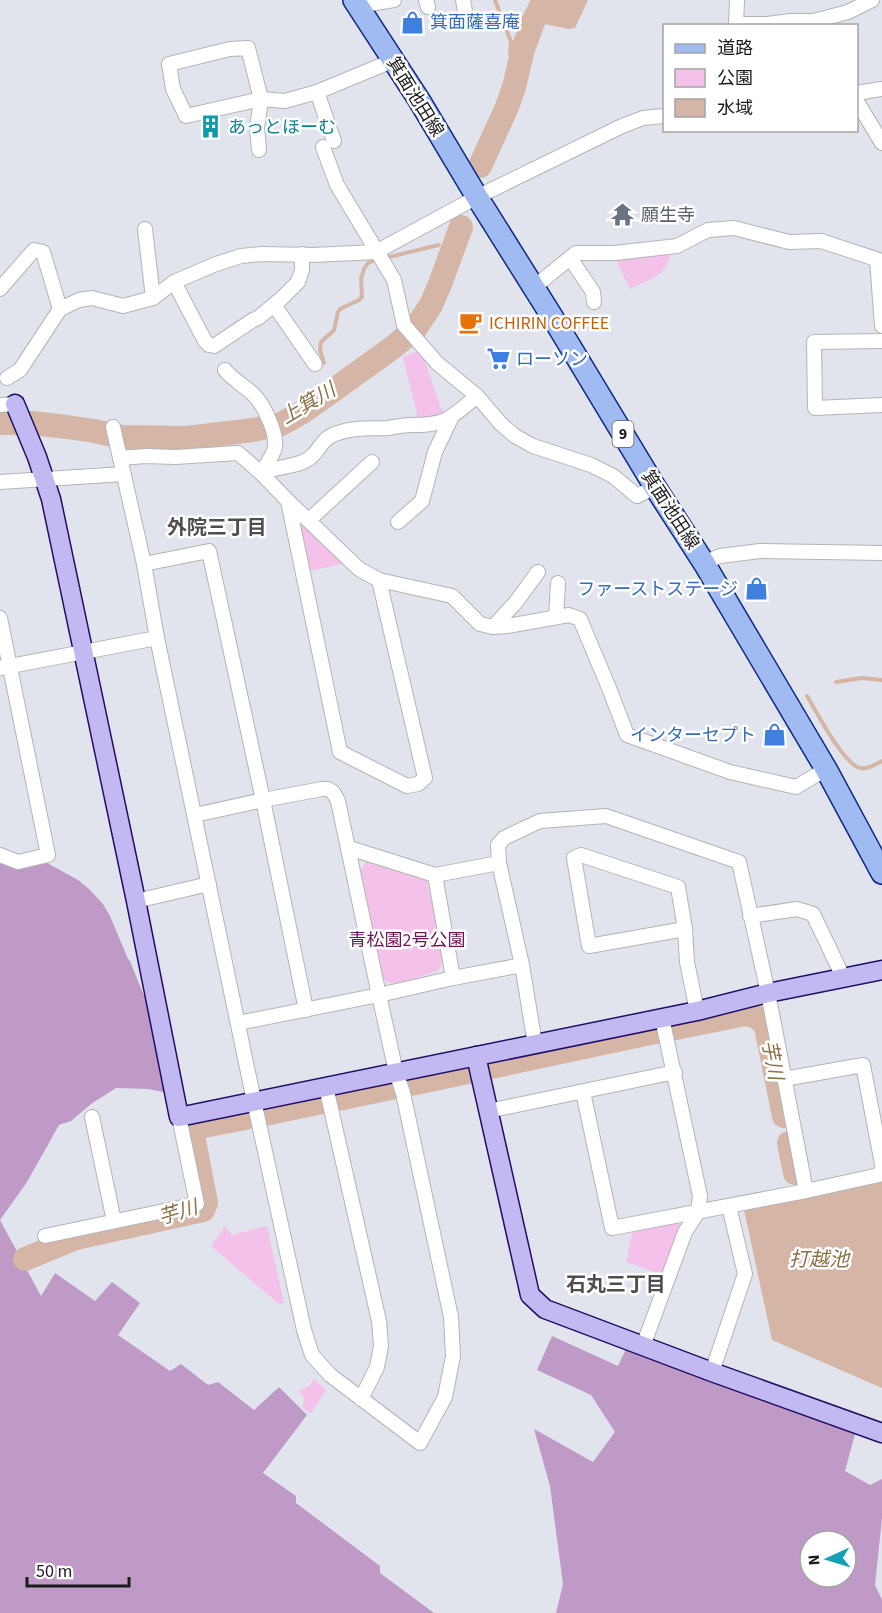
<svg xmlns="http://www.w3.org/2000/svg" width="882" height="1613" viewBox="0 0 882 1613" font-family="'Source Sans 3','Noto Sans JP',sans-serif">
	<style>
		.forest { fill: #bf9ac7; fill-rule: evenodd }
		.park { fill: #f3c1e9 }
		.water { fill: #d5b6a6 }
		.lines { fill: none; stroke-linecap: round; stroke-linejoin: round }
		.stream { stroke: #d5b6a6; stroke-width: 4 }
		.river { stroke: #d5b6a6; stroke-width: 24 }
		.street-casing { stroke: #b4b4b4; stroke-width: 16 }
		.secondary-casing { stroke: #220f65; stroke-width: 21 }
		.primary-casing { stroke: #0e2884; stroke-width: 24 }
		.street { stroke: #fff; stroke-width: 14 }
		.secondary { stroke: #c2b9f2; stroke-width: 18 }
		.primary { stroke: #a0baf2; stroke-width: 21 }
		.labels { text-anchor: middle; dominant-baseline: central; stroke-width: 5; stroke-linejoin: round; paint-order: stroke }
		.shield { fill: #fff; stroke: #5f5f5f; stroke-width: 1.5 }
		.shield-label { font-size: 16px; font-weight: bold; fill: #1b1b1b }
		.shop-label { font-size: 18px; fill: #366cbe; stroke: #fff; text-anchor: start }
		.street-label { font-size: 18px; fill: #1b1b1b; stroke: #fff }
		.culture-label { font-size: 18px; fill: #0d838f; stroke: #fff; text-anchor: start }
		.worship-label { font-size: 18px; fill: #5b616d; stroke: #fff; text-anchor: start }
		.food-label { font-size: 18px; fill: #c56008; stroke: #fff; text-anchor: start }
		.park-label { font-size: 18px; fill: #6d155b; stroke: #fff }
		.water-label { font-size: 20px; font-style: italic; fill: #8b7148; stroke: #fff }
		.neighbourhood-label { font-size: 20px; font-weight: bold; fill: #4e4e4e; stroke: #fff }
	</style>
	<rect width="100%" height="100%" fill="#e1e4ec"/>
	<g class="forest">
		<polygon points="0,853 47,863 78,880 89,889 103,904 110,916 128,959 130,961 142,991 151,1010 168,1093 148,1089 116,1088 91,1104 71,1121 59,1125 27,1182 0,1220"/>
		<polygon points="0,1220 41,1296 55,1273 95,1301 112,1282 140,1303 118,1335 170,1371 181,1364 208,1385 218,1382 254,1410 279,1387 307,1415 263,1473 296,1496 296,1503 380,1566 380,1573 434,1613 0,1613"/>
		<path d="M552,1336L618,1366L626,1349L855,1434L845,1471L870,1485L882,1479V1518L875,1585L882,1600V1613H556L563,1584L550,1486L534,1429L593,1462L615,1432L591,1395L537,1370ZM810,1541H846V1577H810Z"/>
	</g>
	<g class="park">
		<path d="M670,252C669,275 648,280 630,289L615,258Z"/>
		<polygon points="419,351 428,357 425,362 443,413 426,419 418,419 403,357"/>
		<polygon points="306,524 345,563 311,571 300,528"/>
		<polygon points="367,859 426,878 444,959 438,971 396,984 383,980 361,871"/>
		<polygon points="675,1221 682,1226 663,1275 626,1262 633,1229"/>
		<polygon points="225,1226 232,1235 267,1226 284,1303 279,1304 211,1246"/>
		<polygon points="314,1379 326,1390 311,1413 303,1408 304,1397 298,1391 309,1386"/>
	</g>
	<g class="water">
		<polygon points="554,0 588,0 575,28 568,29 545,24"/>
		<polygon points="882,1181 882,1388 772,1340 744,1210"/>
	</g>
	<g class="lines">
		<g class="stream">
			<polyline points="495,0 511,42 510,54 513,57 520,59"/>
			<polyline points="540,8 549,12"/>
			<polyline points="449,242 456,241"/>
			<polyline points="385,258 439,245"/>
			<polyline points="324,363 320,350 321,342 334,330 338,312 340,309 359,300 362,297 361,279 364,269 368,263 375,260"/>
			<polyline points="836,682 862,678 882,680"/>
			<path d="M807,696C816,711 844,765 860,768C867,770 876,764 882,761"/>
		</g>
		<g class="river">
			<polyline points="480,166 507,107 514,87 523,49 533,22 544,0"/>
			<polyline points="0,423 32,423 67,427 94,431 122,437 187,438 253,430 281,424 301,413 324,397 392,348 415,329 431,305 440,284 461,227"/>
			<path d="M676,1028L745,1014C755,1015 761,1019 766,1027L784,1116"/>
			<polyline points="411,1084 655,1032"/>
			<polyline points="338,1099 395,1087"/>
			<polyline points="265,1114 322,1102"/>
			<polyline points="789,1143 795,1173"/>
			<polyline points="25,1259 76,1238 203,1210 206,1203 192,1130 194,1128 245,1118"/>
		</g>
		<defs>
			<g id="street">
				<polyline points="426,0 428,7"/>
				<polyline points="463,0 465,11"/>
				<polyline points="358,6 394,0"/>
				<polyline points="736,24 767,24 791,21 814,21 848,12 872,0"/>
				<polyline points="736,26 737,0"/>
				<polyline points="317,92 334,141"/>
				<polyline points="856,93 882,89"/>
				<polyline points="856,100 882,143"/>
				<polyline points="323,147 337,185 394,280 404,325 437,363 477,396 501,424 515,436 533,446 591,465 613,476 637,496 655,487"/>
				<polyline points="259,150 257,128 261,99 248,48 230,49 169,64 173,89 186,116 261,99 285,101 317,92 392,61"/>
				<polyline points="145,229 153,298"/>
				<polyline points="570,258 593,292 594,302"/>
				<polyline points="877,260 882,326"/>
				<polyline points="174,282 205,341 209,345 214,346 253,320 258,318 281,299 298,282 302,270 302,254"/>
				<polyline points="533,288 576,253 615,253 677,246 708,230 734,228 789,242 821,241 882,261"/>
				<polyline points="0,289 34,250 43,252 60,309"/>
				<polyline points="274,305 315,364"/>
				<polyline points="882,341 814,342 815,408 882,405"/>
				<path d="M225,370C233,380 245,386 254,395C264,405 277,433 275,447C273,456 266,465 261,473"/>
				<polyline points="7,378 20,370 60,309 79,300 92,298 123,306 153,298 174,282 216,264 241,256 262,254 313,255 376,252 477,197 622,126 643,118 664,116"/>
				<polyline points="0,405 15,404"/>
				<polyline points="113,427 144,564 157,638 254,1101 304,1330 312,1355 330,1375 420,1443 445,1397 453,1356 451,1317 403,1093 396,1072 379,995 338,801 333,792 328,789 322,789 263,800 195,815"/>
				<polyline points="120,458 146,456 175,457 238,453 261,473 288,501 359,569 379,580 452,596 480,624 493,627 507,626 569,615 580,619 609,688 627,735 730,772 796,787 826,769"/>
				<path d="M261,473C277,466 296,468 310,458C323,447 320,438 341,432C357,427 372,429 388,428C395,427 403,425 411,425C422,425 433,425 443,421C455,416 466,405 477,396"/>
				<polyline points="0,482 124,474"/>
				<polyline points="288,501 340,752 407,786 418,784 425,778 379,580"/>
				<polyline points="309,520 372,462"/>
				<polyline points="398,522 422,501 435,452 452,416"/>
				<polyline points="704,563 720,556 760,551 882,553"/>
				<polyline points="144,564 209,551 263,800 306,1010"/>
				<polyline points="556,617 558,583"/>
				<polyline points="0,618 48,855 18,862 0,855"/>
				<polyline points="493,627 516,602 538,572"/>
				<polyline points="0,668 157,638"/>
				<polyline points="349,848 435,875 499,863"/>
				<polyline points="435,875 453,978"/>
				<polyline points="136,901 209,884"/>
				<polyline points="750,916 797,909 813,914 843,977"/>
				<polyline points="685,929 589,946 574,858 581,855 678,887 685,929 687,962 697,1011"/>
				<polyline points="238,1023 379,995 453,978 522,965"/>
				<polyline points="535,1044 522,965 499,863 498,845 504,838 540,821 606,816 739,862 768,993 806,1191"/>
				<polyline points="784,1079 863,1065 882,1164"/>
				<polyline points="326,1087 379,1321 381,1346 377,1367 361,1399"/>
				<polyline points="583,1092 612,1228 806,1191 879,1175 882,1169"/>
				<polyline points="488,1111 675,1072"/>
				<polyline points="92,1117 114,1221"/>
				<polyline points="45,1236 197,1204 179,1117"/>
				<polyline points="643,1346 685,1232 698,1212 700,1196 662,1018"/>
				<polyline points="712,1372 745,1274 729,1206"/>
			</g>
			<g id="secondary">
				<polyline points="15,404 37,457 51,499 136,901 179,1117 697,1011 768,993 882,970"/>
				<polyline points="476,1056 530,1295 545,1309 712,1372 882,1433"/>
			</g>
			<polyline id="primary" points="354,0 419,100 477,197 556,323 655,487 704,563 826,769 882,873"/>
		</defs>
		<use href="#street" class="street-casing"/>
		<use href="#secondary" class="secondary-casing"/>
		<use href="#primary" class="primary-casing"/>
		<use href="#street" class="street"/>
		<use href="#secondary" class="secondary"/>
		<use href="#primary" class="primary"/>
	</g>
	<defs>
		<symbol id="shop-bare" viewBox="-9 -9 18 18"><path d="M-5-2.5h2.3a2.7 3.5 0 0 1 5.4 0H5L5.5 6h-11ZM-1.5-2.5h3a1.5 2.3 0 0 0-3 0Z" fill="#3f7fe0" stroke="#fff" stroke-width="2.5" paint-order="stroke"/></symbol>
		<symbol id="building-bare" viewBox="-9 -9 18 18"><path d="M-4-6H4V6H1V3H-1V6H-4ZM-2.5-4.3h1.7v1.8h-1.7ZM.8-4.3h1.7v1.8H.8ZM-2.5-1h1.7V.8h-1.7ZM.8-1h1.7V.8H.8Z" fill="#0f9aa8" stroke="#fff" stroke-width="2.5" paint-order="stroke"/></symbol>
		<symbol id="temple-bare" viewBox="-9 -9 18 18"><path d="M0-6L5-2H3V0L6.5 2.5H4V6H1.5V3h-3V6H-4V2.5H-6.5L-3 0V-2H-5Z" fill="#6b7280" stroke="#fff" stroke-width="2.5" paint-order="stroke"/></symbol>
		<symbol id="cafe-bare" viewBox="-9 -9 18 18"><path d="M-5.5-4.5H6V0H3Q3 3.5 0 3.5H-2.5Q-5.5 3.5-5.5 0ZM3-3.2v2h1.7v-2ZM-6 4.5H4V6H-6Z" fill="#e8710a" stroke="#fff" stroke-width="2.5" paint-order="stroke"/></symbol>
		<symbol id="supermarket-bare" viewBox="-9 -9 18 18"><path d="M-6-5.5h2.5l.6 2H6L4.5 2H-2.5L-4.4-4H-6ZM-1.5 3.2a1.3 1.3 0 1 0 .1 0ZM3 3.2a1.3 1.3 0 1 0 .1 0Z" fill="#3f7fe0" stroke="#fff" stroke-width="2.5" paint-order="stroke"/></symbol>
	</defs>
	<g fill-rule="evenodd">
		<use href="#shop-bare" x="396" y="6" width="33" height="33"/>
		<use href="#building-bare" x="194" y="110" width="33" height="33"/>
		<use href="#temple-bare" x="606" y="198" width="33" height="33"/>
		<use href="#cafe-bare" x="454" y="306" width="33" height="33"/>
		<use href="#supermarket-bare" x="482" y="342" width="33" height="33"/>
		<use href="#shop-bare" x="740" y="572" width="33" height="33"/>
		<use href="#shop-bare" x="758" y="718" width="33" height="33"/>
	</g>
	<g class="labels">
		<rect class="shield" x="612.5" y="421" width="21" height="26" rx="4.5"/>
		<g class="shield-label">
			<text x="623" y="434">9</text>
		</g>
		<g class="shop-label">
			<text x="430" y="22">箕面薩喜庵</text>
			<text x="516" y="359">ローソン</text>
			<text x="738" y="589" text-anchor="end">ファーストステージ</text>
			<text x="756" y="735" text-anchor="end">インターセプト</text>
		</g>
		<g class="street-label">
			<text transform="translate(415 97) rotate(58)">箕面池田線</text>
			<text transform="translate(670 510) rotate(57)">箕面池田線</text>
		</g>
		<g class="culture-label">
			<text x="228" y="127">あっとほーむ</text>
		</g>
		<g class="worship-label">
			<text x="641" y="215">願生寺</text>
		</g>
		<g class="food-label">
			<text x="489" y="323">ICHIRIN COFFEE</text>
		</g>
		<g class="park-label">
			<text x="407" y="940">青松園2号公園</text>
		</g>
		<g class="water-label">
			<text transform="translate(308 404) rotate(-31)">上箕川</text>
			<text transform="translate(772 1060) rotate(79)">芋川</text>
			<text transform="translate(178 1213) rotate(-17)">芋川</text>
			<text x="819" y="1260">打越池</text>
		</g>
		<g class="neighbourhood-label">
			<text x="217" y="528">外院三丁目</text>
			<text x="616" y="1285">石丸三丁目</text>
		</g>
	</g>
	<rect x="663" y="24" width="195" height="108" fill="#ffffff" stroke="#a4a4a4" stroke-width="1.5"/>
	<rect x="675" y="44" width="30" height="9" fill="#a0baf2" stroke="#a4a4a4" stroke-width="1.5"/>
	<text x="717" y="54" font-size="18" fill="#1b1b1b">道路</text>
	<rect x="675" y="69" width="30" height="18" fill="#f3c1e9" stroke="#a4a4a4" stroke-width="1.5"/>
	<text x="717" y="84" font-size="18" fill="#1b1b1b">公園</text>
	<rect x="675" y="99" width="30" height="18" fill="#d5b6a6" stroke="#a4a4a4" stroke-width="1.5"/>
	<text x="717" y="114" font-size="18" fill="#1b1b1b">水域</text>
	<g transform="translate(828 1559) rotate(266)"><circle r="28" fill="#ffffff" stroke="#a4a4a4" stroke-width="1.5"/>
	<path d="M0-4.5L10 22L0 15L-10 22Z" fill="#13a1b3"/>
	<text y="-9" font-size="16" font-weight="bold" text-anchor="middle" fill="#1b1b1b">N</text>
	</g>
	<path d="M27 1577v9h102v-9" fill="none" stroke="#1b1b1b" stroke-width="3"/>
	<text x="36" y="1577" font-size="18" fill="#1b1b1b" stroke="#ffffff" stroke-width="4.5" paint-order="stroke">50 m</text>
</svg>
